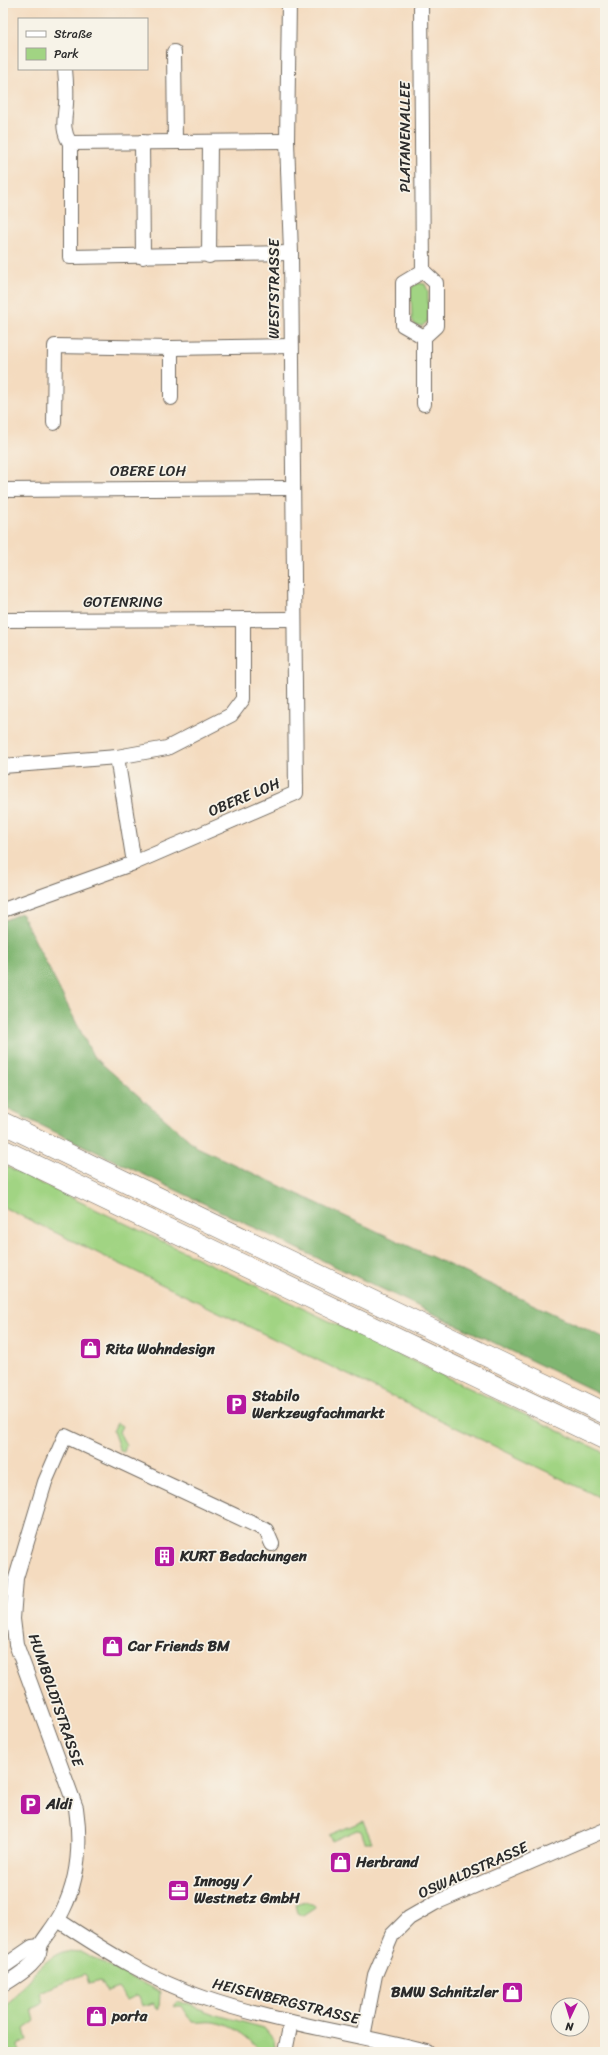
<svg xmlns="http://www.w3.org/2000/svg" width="608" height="2055" viewBox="0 0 608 2055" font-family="Sriracha,sans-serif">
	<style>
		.green { fill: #a1d483; stroke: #668057 }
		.forest { fill: #80b671; stroke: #56704e }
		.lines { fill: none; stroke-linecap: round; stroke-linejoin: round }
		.minor-casing { stroke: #71695f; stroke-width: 16 }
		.highway-casing { stroke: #71695f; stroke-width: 22 }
		.minor { stroke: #fff; stroke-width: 14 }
		.highway { stroke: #fff; stroke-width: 21 }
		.labels { text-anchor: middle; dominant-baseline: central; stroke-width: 3.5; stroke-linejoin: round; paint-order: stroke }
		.street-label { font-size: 15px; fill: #2b2b2b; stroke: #f7f3e8 }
		.poi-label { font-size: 15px; font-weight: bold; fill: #2b2b2b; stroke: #f7f3e8; text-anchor: start }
	</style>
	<rect width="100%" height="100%" fill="#f7f3e8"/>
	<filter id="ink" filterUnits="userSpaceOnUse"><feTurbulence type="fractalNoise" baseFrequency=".025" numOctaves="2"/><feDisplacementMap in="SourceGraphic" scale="8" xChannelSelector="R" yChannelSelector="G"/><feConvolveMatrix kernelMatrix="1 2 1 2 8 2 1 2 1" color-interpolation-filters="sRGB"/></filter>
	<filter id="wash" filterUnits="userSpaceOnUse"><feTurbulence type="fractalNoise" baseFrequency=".012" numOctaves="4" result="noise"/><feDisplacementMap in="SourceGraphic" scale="16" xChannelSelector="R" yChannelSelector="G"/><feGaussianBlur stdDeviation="0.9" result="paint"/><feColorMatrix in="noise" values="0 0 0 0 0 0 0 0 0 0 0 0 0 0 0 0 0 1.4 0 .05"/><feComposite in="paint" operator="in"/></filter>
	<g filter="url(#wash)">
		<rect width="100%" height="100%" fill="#f4dbbf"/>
		<g class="green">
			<polygon points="418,283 425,284 428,291 428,318 427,322 422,326 415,325 412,319 411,291 412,287"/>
			<polygon points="3,1165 605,1453 605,1500 3,1207"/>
			<polygon points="117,1423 122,1426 119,1432 126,1445 124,1452 120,1451 113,1431"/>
			<polygon points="363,1821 372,1842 365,1842 361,1831 357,1830 332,1841 329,1835"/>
			<polygon points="306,1902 314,1905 315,1908 303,1916 297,1913 295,1905"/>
			<path d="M66,1951L82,1952L160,1992L159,2009L158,2010L154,2003L142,2006L139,1997L136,1996L127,2000L118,1988L107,1992L101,1981L89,1984L86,1975L84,1974L40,1992L43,2003L32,2009L35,2021L24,2029L27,2040L18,2044L19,2052H3V2011C18,1993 43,1956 66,1951Z"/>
			<path d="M178,2001L214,2014L264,2028L275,2041L277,2052H260C249,2037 233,2025 214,2022C206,2021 199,2023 192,2022L182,2006H174Z"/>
		</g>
		<polygon class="forest" points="21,913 93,1056 197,1147 605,1338 605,1396 3,1107 3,921"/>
	</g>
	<g filter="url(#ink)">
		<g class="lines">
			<defs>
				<g id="minor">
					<polyline points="421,3 423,271 436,283 436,326 424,337 424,404"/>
					<polyline points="174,52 175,142"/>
					<path d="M65,69C66,80 67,92 66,104C65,119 61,129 70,143"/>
					<polyline points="287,141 70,143 70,257 291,253"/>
					<polyline points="142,142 143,257"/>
					<polyline points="209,256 210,142"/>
					<polyline points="423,271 403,283 403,325 424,337"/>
					<polyline points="171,348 171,398"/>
					<polyline points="54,423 55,346 171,348 291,346"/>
					<polyline points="3,490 292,488"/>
					<polyline points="3,620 293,619"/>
					<polyline points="117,757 134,863"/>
					<polyline points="3,766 117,757 167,748 231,715 243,699 243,619"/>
					<polyline points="3,910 134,863 296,793 291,253 287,141 289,3"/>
					<path d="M58,1920C103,1950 153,1981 204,1998C277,2023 353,2033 427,2052"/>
					<polyline points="3,1967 32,1947 40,1946"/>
					<path d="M3,1985C14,1978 35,1966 39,1953C40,1950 40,1947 41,1944C48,1933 57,1923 63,1910C79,1878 81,1843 76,1808L16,1644L13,1619L16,1578L45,1482L65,1436L266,1530L272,1544"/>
					<polyline points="363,2037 375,1975 392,1935 409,1918 435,1903 605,1830"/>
					<polyline points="285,2052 291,2022"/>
				</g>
				<g id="highway">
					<polyline points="3,1123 605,1413"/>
					<polyline points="3,1150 605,1439"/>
				</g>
			</defs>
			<use href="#minor" class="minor-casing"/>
			<use href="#highway" class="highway-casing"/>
			<use href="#minor" class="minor"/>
			<use href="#highway" class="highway"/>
		</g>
	</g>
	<defs>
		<symbol id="shop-square" viewBox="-11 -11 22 22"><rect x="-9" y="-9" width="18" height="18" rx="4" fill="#b5179e" stroke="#f7f3e8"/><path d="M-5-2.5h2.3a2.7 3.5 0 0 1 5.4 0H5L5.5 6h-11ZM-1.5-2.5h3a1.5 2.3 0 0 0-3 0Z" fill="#fff"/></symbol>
		<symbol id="parking-square" viewBox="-11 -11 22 22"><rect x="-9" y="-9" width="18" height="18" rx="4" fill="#b5179e" stroke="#f7f3e8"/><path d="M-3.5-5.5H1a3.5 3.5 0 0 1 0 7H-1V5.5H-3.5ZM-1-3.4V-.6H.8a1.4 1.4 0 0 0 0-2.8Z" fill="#fff"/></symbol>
		<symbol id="building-square" viewBox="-11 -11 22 22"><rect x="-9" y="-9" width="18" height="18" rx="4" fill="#b5179e" stroke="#f7f3e8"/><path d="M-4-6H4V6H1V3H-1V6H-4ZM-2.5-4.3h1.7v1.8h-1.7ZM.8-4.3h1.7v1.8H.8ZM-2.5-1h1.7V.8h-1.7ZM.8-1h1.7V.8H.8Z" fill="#fff"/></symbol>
		<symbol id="office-square" viewBox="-11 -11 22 22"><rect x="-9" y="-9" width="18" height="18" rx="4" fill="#b5179e" stroke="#f7f3e8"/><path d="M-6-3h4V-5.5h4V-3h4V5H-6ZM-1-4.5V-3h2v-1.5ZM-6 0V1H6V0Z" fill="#fff"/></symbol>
	</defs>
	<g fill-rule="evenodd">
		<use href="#shop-square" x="78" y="1336" width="25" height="25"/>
		<use href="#parking-square" x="224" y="1392" width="25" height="25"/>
		<use href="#building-square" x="152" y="1544" width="25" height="25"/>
		<use href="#shop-square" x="100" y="1634" width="25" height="25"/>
		<use href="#parking-square" x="18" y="1792" width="25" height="25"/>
		<use href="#shop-square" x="328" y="1850" width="25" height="25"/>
		<use href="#office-square" x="166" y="1878" width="25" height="25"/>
		<use href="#shop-square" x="500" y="1980" width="25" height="25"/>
		<use href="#shop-square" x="84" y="2004" width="25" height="25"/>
	</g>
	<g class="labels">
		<g class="street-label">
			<text transform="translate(405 137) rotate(-90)">PLATANENALLEE</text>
			<text transform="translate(274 289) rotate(-90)">WESTSTRASSE</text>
			<text x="148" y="471">OBERE LOH</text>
			<text x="123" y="602">GOTENRING</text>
			<text transform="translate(244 797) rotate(-23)">OBERE LOH</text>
			<text transform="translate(56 1700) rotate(71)">HUMBOLDTSTRASSE</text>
			<text transform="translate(473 1870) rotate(-24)">OSWALDSTRASSE</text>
			<text transform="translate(286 2001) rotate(14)">HEISENBERGSTRASSE</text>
		</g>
		<g class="poi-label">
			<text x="106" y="1349">Rita Wohndesign</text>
			<text x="252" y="1396">Stabilo<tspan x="252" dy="17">Werkzeugfachmarkt</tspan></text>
			<text x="180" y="1556">KURT Bedachungen</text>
			<text x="128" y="1646">Car Friends BM</text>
			<text x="46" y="1804">Aldi</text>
			<text x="356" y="1862">Herbrand</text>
			<text x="194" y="1881">Innogy /<tspan x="194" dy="17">Westnetz GmbH</tspan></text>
			<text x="498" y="1992" text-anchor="end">BMW Schnitzler</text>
			<text x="112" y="2016">porta</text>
		</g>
	</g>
	<rect width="608" height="2055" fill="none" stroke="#f7f3e8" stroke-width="16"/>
	<rect x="18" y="18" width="130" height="52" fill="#f7f3e8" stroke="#a5a39c"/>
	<rect x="26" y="31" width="20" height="6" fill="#ffffff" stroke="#a5a39c"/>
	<text x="54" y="38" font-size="12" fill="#2b2b2b">Straße</text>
	<rect x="26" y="48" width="20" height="12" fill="#a1d483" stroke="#a5a39c"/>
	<text x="54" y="58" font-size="12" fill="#2b2b2b">Park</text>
	<g transform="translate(570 2017) rotate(184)"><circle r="19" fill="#f7f3e8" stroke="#a5a39c"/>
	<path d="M0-3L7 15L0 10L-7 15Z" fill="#b5179e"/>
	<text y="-6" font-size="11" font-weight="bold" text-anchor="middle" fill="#2b2b2b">N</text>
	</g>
</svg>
